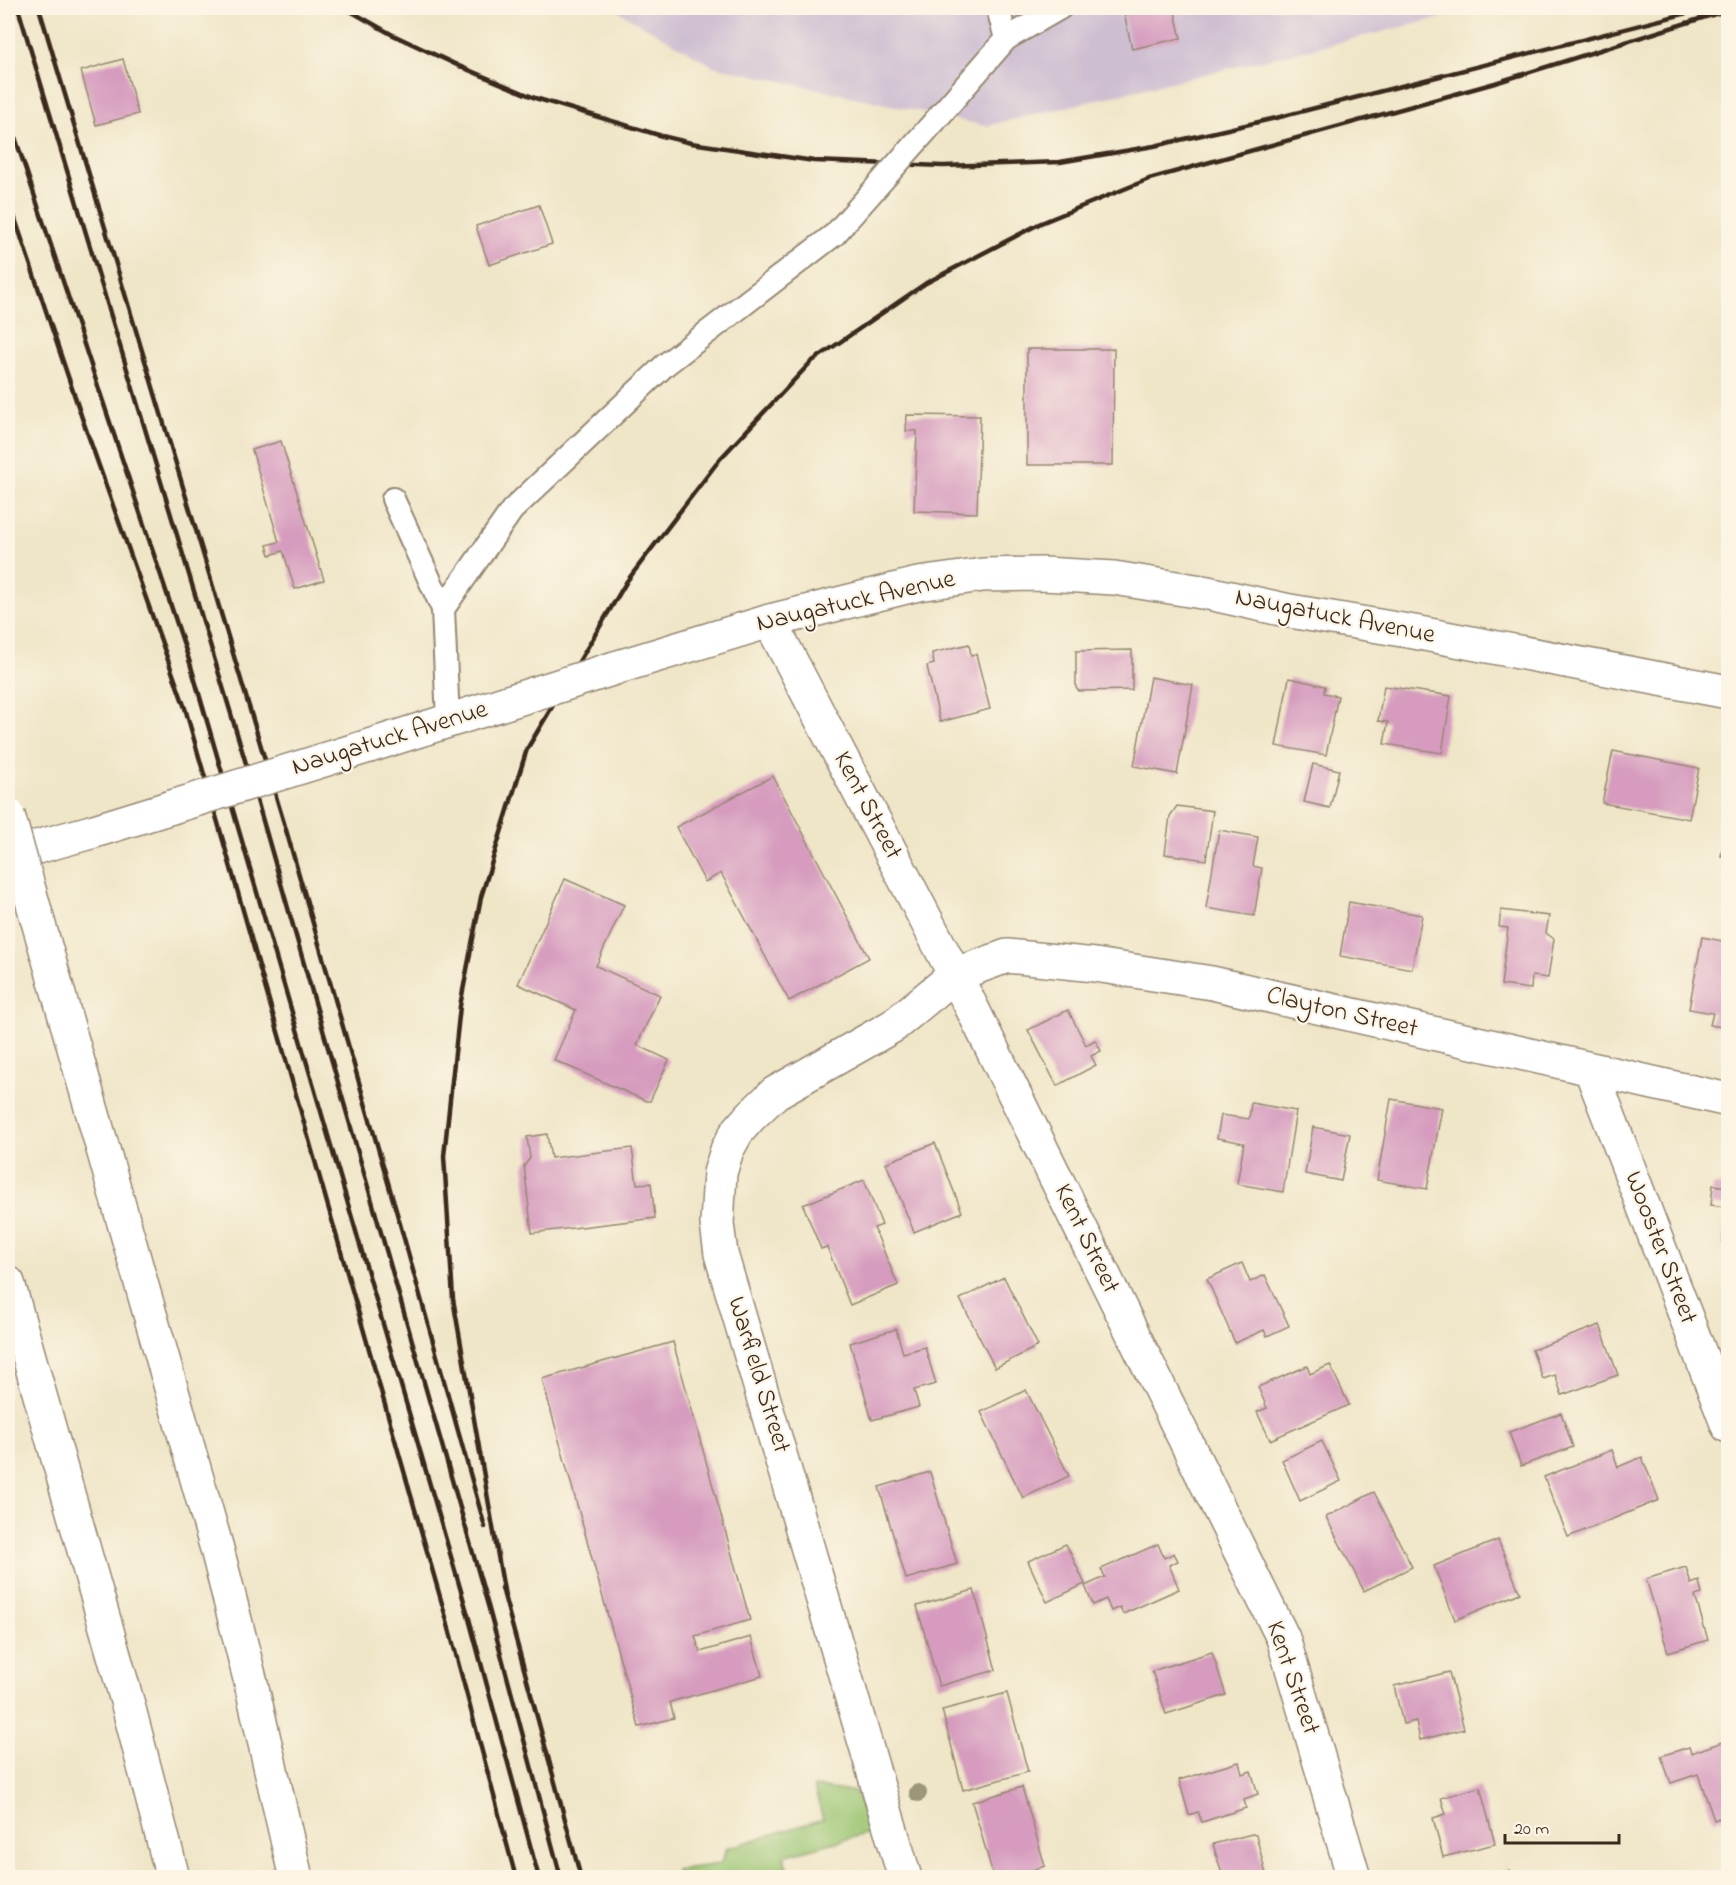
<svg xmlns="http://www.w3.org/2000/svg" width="1736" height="1885" viewBox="0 0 1736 1885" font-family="'Indie Flower',sans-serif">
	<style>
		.industrial { fill: #cebed1 }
		.green { fill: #9bc572; stroke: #6b7848; stroke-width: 1.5 }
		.building { fill: #d69bbe }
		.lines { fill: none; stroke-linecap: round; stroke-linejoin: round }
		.service-casing { stroke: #958872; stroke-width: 26 }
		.minor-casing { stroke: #958872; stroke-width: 36 }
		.secondary-casing { stroke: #958872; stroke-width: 36 }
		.motorway-casing { stroke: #958872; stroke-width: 36 }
		.service { stroke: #fff; stroke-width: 22 }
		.minor { stroke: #fff; stroke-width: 33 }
		.secondary { stroke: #fff; stroke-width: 33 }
		.motorway { stroke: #fff; stroke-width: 33 }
		.rail { stroke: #3b2a1e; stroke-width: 4.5 }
		.service-bridge-casing { stroke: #958872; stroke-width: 26; stroke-linecap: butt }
		.secondary-bridge-casing { stroke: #958872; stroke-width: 36; stroke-linecap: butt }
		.motorway-bridge-casing { stroke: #958872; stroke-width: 36; stroke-linecap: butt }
		.service-bridge { stroke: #fff; stroke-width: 22 }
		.secondary-bridge { stroke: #fff; stroke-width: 33 }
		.motorway-bridge { stroke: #fff; stroke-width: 33 }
		.tree { fill: #9c9778 }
		.labels { text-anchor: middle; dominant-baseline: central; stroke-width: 4.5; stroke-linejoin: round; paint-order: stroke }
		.street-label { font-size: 26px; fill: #3b2a1e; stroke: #fcf5e5 }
	</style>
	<rect width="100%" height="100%" fill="#fcf5e5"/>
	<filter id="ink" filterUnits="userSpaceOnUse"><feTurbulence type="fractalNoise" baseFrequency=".0167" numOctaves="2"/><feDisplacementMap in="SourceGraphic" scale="12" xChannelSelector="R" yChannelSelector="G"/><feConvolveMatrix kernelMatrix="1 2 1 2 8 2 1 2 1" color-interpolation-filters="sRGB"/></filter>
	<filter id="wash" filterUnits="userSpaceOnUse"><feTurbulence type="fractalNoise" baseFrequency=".008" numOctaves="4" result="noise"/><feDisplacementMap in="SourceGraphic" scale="24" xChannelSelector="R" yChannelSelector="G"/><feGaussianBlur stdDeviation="1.35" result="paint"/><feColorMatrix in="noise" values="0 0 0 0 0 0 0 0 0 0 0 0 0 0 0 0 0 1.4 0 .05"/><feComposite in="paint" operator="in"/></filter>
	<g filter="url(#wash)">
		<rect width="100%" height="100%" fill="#efe5c7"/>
		<polygon class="industrial" points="613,8 1482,8 986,126 713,66"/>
		<path class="green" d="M814,1787C830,1788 840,1792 856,1791L869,1833L784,1856L789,1877H678L676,1870L720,1864L727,1848L823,1819Z"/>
		<g id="blocks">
			<g class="building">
				<polygon points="1148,8 1174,8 1181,38 1132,49 1124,13"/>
				<polygon points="123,59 138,114 96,125 81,71"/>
				<polygon points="539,205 552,244 489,265 476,226"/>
				<polygon points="1027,349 1114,349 1113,465 1027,465"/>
				<polygon points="907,415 980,416 977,513 914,511 917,431 906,431"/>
				<polygon points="281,441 324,580 295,589 283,551 270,555 267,545 279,542 252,450"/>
				<polygon points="969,644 971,655 976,654 990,709 940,722 927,666 934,664 932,653"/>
				<polygon points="1132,650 1132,690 1079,691 1076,688 1076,651"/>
				<polygon points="1150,677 1193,685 1177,774 1134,766"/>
				<polygon points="1289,678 1325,686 1324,693 1338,696 1326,755 1276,746"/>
				<polygon points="1384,686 1451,696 1442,753 1384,744 1388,722 1378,721"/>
				<polygon points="1613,751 1699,768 1689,819 1602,803"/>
				<polygon points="1313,764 1339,770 1330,808 1304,802"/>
				<polygon points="773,776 869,958 789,1001 721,873 705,882 676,827"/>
				<polygon points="1177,806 1213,811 1206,860 1165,854 1170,816"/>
				<polygon points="1727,822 1728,822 1728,857 1721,856"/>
				<polygon points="1219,830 1258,837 1253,866 1262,868 1254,916 1206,908"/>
				<polygon points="565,879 624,905 596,966 660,995 637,1045 669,1060 650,1101 646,1101 554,1060 576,1010 518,984"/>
				<polygon points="1349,902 1422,915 1412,969 1340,956"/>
				<polygon points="1501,910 1549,916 1546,933 1554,939 1548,978 1532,976 1531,989 1501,985 1508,928 1499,927"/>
				<polygon points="1702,937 1728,942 1728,1028 1710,1025 1713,1013 1689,1009"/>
				<polygon points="1068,1010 1086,1045 1095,1040 1101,1051 1091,1056 1096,1065 1057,1086 1028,1030"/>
				<polygon points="1391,1099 1442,1108 1427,1189 1377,1180"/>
				<polygon points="1251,1103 1296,1111 1283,1192 1237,1184 1244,1143 1217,1138 1221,1115 1249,1119"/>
				<polygon points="1313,1127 1350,1134 1341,1181 1305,1174"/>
				<polygon points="547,1134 551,1158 632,1148 637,1184 651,1183 655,1218 532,1233 524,1166 530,1158 527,1137"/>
				<polygon points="935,1143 962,1212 914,1232 886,1163"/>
				<polygon points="864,1180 882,1225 874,1228 898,1285 850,1305 827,1247 821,1249 803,1205"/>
				<polygon points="1713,1185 1728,1187 1728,1242 1723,1242 1727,1207 1711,1205"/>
				<polygon points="1242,1263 1250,1282 1265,1275 1289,1326 1267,1336 1264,1330 1235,1343 1207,1279"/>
				<polygon points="1004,1277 1038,1346 995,1368 960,1299"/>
				<polygon points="1600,1325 1618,1375 1562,1395 1555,1375 1543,1379 1532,1350"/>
				<polygon points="896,1329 903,1353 925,1347 936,1384 914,1390 919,1407 872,1420 850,1343"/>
				<polygon points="673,1342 750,1620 695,1636 700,1652 751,1637 762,1676 670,1702 674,1718 639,1727 542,1379"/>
				<polygon points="1330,1365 1349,1405 1270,1440 1257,1412 1267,1408 1258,1387 1307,1366 1310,1374"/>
				<polygon points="1026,1390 1069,1476 1023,1498 981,1412"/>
				<polygon points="1561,1413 1573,1447 1521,1466 1509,1432"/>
				<polygon points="1322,1441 1341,1481 1300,1501 1282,1460"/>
				<polygon points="1612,1450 1618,1467 1642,1457 1659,1500 1568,1537 1544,1477"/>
				<polygon points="930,1472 957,1564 906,1579 879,1487"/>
				<polygon points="1374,1492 1412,1567 1364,1591 1326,1517"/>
				<polygon points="1498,1540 1520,1593 1455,1620 1434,1566"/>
				<polygon points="1066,1544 1085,1584 1047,1602 1028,1561"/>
				<polygon points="1158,1544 1164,1558 1174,1553 1178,1561 1169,1565 1179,1589 1123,1614 1120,1607 1111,1611 1106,1599 1093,1605 1085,1586 1105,1577 1101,1569"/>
				<polygon points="1686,1567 1691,1584 1699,1581 1702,1594 1695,1596 1708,1640 1668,1652 1646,1579"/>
				<polygon points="974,1590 996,1670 939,1686 917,1606"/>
				<polygon points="1212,1652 1226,1695 1166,1714 1152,1671"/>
				<polygon points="1449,1672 1464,1729 1420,1740 1416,1721 1403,1724 1394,1686"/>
				<polygon points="1007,1693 1028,1772 963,1790 942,1710"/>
				<polygon points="1728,1740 1728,1815 1714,1820 1698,1774 1671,1783 1661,1756 1689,1747 1691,1753"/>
				<polygon points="1239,1762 1242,1774 1251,1771 1258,1794 1244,1799 1246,1808 1202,1822 1198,1812 1189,1815 1179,1780"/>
				<polygon points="1022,1787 1045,1866 1005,1878 994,1878 972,1802"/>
				<polygon points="1480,1787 1495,1844 1443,1857 1433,1818 1446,1814 1441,1798"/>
				<polygon points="1252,1834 1256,1835 1267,1878 1212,1878 1222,1874 1213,1844"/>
				<polygon points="1509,1871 1511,1878 1491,1878 1491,1877"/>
			</g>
		</g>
	</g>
	<g filter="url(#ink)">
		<use href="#blocks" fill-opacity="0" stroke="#958872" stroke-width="1.5"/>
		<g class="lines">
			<defs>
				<g id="service">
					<polyline points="998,8 1006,39"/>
					<polyline points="934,122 1006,39 1060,8"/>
					<polyline points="393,499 443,609"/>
					<polyline points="448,721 443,609 512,510 665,365 835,234"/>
				</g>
				<g id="minor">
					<polyline points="770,621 970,1004 1283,1638 1354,1878"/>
					<polyline points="1591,1070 1728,1426"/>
					<polyline points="905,1878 721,1254 717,1224 720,1173 727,1150 737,1132 750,1117 775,1093 893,1026 955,975 1007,956 1095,965 1212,983 1728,1100"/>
				</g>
				<g id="secondary">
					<polyline points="615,668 770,621 918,584 983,575 1043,574 1114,578 1208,593 1290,611 1414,632 1728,692"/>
					<polyline points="369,746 508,702"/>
					<polyline points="8,855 91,832 172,807"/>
				</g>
				<g id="motorway">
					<polyline points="37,918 217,1549 251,1683 296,1878"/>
					<polyline points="8,1283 127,1701 173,1878"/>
				</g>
			</defs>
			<use href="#service" class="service-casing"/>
			<use href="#minor" class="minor-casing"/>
			<use href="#secondary" class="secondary-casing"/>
			<use href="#motorway" class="motorway-casing"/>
			<use href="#service" class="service"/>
			<use href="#minor" class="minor"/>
			<use href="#secondary" class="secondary"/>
			<use href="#motorway" class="motorway"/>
			<g class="rail">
				<polyline points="18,8 257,800 489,1609 561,1878"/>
				<polyline points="39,8 284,823 400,1224 485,1527"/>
				<polyline points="345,8 391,34 459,66 535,98 662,136 691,143 814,161 943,166 1060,162 1154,146 1276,118 1707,8"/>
				<polyline points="8,116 190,663 468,1615 539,1878"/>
				<polyline points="8,198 82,418 185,708 447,1621 516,1878"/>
				<polyline points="502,1588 581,1878"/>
				<polyline points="505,1596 453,1299 444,1156 460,1006 481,897 527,749 627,581 720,459 811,362 926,283 1041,223 1149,179 1495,83 1728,10"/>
			</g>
			<defs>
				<polyline id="service-bridge" points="835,234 934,122"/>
				<g id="secondary-bridge">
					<polyline points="508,702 615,668"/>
					<polyline points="172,807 369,746"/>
				</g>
				<polyline id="motorway-bridge" points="8,815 37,918"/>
			</defs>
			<use href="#service-bridge" class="service-bridge-casing"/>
			<use href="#secondary-bridge" class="secondary-bridge-casing"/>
			<use href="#motorway-bridge" class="motorway-bridge-casing"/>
			<use href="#service-bridge" class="service-bridge"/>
			<use href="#secondary-bridge" class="secondary-bridge"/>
			<use href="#motorway-bridge" class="motorway-bridge"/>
		</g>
		<circle class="tree" cx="918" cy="1793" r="9"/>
	</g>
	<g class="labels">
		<g class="street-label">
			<text transform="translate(856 602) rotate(-13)">Naugatuck Avenue</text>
			<text transform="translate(1335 617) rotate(11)">Naugatuck Avenue</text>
			<text transform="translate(390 739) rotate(-17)">Naugatuck Avenue</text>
			<text transform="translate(867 806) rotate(62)">Kent Street</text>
			<text transform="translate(1342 1013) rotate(13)">Clayton Street</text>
			<text transform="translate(1086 1239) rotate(64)">Kent Street</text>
			<text transform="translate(1660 1248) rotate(69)">Wooster Street</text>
			<text transform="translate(758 1375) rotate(73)">Warfield Street</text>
			<text transform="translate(1292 1678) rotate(71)">Kent Street</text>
		</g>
	</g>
	<rect width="1736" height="1885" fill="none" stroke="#fcf5e5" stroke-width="30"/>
	<path d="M1505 1834v9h114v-9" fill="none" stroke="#3b2a1e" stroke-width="3"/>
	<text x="1514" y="1834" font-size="18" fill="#3b2a1e" stroke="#fcf5e5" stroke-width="4.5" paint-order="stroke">20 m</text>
</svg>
